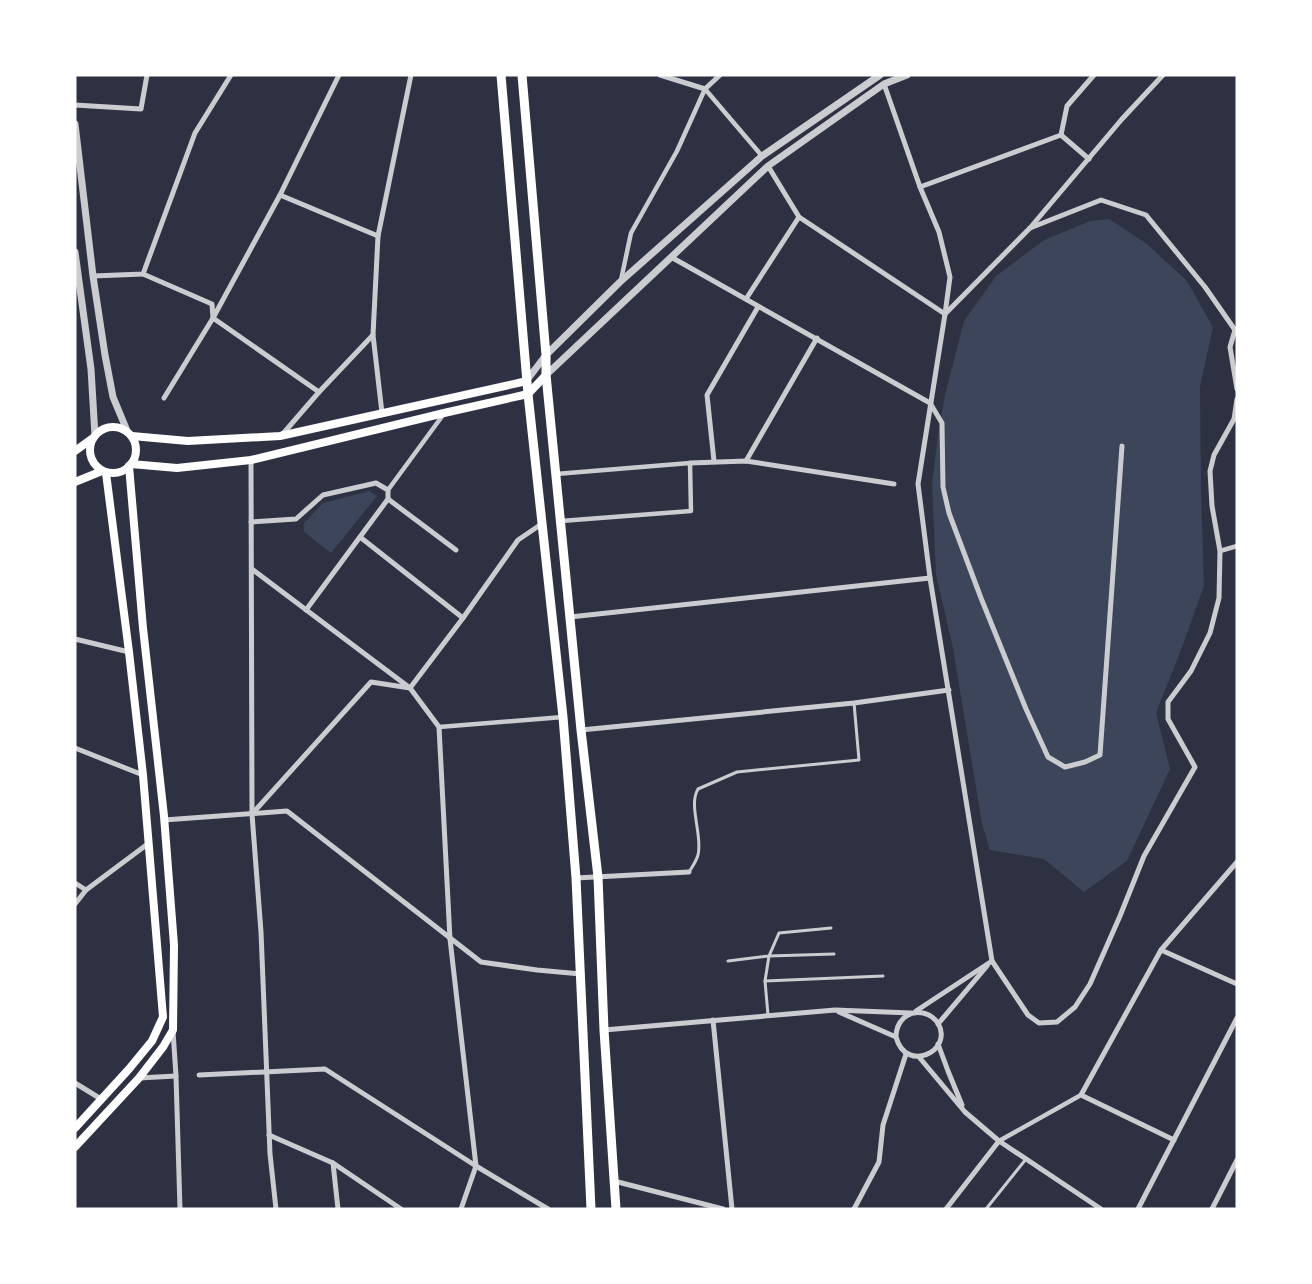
<svg xmlns="http://www.w3.org/2000/svg" width="1312" height="1284" viewBox="0 0 1312 1284" font-family="'PT Sans Narrow',sans-serif">
	<style>
		.green { fill: #3c4559 }
		.lines { fill: none; stroke-linecap: round; stroke-linejoin: round }
		.service { stroke: #caccd0; stroke-width: 3 }
		.pedestrian { stroke: #caccd0; stroke-width: 4.5 }
		.minor { stroke: #caccd0; stroke-width: 5 }
		.tertiary { stroke: #caccd0; stroke-width: 7 }
		.secondary { stroke: #fff; stroke-width: 8 }
		.primary { stroke: #fff; stroke-width: 9 }
	</style>
	<rect width="100%" height="100%" fill="#2d3142"/>
	<g class="green">
		<polygon points="1109,219 1147,244 1187,281 1213,327 1200,387 1201,487 1204,586 1181,650 1156,713 1170,769 1127,861 1084,892 1044,859 990,850 982,824 953,648 936,575 932,484 938,435 945,395 964,321 996,276 1044,240 1090,221"/>
		<polygon points="369,491 377,496 331,553 304,532 304,523 323,503"/>
	</g>
	<g class="lines">
		<g class="service">
			<path d="M689,872C692,867 696,862 698,855C703,836 688,805 698,789L737,772L859,760L854,703"/>
			<polyline points="728,961 769,956 779,933 831,928"/>
			<polyline points="765,981 769,956 834,954"/>
			<polyline points="768,1015 765,981 883,976"/>
			<polyline points="986,1209 1026,1159"/>
		</g>
		<g class="pedestrian">
			<polyline points="621,280 631,233 677,151 705,89 762,156"/>
			<polyline points="556,474 690,463 691,511 561,521"/>
			<polyline points="388,490 443,415"/>
			<polyline points="1220,551 1237,546"/>
			<polyline points="439,727 563,717"/>
			<polyline points="999,1141 1081,1095"/>
		</g>
		<g class="minor">
			<polyline points="660,75 705,89 720,75"/>
			<polyline points="884,84 920,187 939,232 950,277 945,314 918,484 930,578 992,961 1028,1015 1039,1023 1057,1022 1075,1007 1090,984 1120,916 1144,856 1195,767 1168,719 1168,702 1191,671 1210,633 1219,598 1220,551 1212,506 1210,471 1214,455 1234,419 1237,399"/>
			<polyline points="75,105 141,109 147,75"/>
			<polyline points="1061,135 1067,106 1094,75"/>
			<polyline points="768,166 799,217 945,314"/>
			<polyline points="920,187 1061,135 1089,159"/>
			<polyline points="280,195 378,236"/>
			<polyline points="1030,228 1101,200 1146,215 1205,287 1235,330 1230,347 1237,389"/>
			<polyline points="671,257 930,403 942,423 943,487 949,513 981,598 1026,709 1048,757 1065,767 1085,762 1100,755 1122,446"/>
			<polyline points="143,274 212,304 213,318 319,392"/>
			<polyline points="93,276 143,274 195,133 231,75"/>
			<polyline points="746,299 799,217"/>
			<polyline points="946,313 1030,228 1122,119 1163,75"/>
			<polyline points="164,398 213,318 280,195 339,75"/>
			<polyline points="382,413 373,335 378,236 411,75"/>
			<polyline points="281,436 319,392 373,335"/>
			<polyline points="251,460 252,814 261,932 270,1154 276,1209"/>
			<polyline points="714,461 707,395 758,307"/>
			<polyline points="746,461 817,338"/>
			<polyline points="690,463 746,461 894,484"/>
			<polyline points="388,499 456,550"/>
			<polyline points="251,522 296,519 323,495 376,483 388,490 388,499 306,610"/>
			<polyline points="360,537 463,618"/>
			<polyline points="252,569 410,688 439,727 450,939 476,1166 461,1209"/>
			<polyline points="570,617 930,578"/>
			<polyline points="75,639 129,652"/>
			<polyline points="581,730 854,703 949,690"/>
			<polyline points="75,748 143,775"/>
			<polyline points="252,814 371,682 410,688 463,618 518,540 543,523"/>
			<polyline points="164,820 287,811 481,962 537,970 581,974"/>
			<polyline points="576,878 689,872"/>
			<polyline points="75,883 86,890"/>
			<polyline points="75,904 86,890 149,843"/>
			<polyline points="1161,950 1237,984"/>
			<polyline points="916,1011 992,961"/>
			<path d="M839,1012L896,1037C906,1074 954,1051 938,1023C934,1018 929,1014 923,1013C907,1010 896,1022 896,1037"/>
			<polyline points="713,1020 732,1209"/>
			<polyline points="938,1024 987,966"/>
			<polyline points="604,1030 835,1010 911,1013"/>
			<polyline points="173,1031 176,1076 180,1209"/>
			<polyline points="938,1044 948,1071 962,1105"/>
			<polyline points="919,1057 965,1112 999,1141 1101,1209"/>
			<polyline points="199,1075 325,1069 476,1166 548,1209"/>
			<polyline points="139,1078 176,1076"/>
			<polyline points="75,1083 101,1099"/>
			<polyline points="269,1135 333,1163 401,1209"/>
			<polyline points="1174,1140 1081,1095 1161,950 1237,862"/>
			<polyline points="333,1163 338,1209"/>
			<polyline points="614,1181 723,1209"/>
			<polyline points="854,1209 879,1162 883,1125 906,1054"/>
			<polyline points="946,1209 999,1141"/>
			<polyline points="1138,1209 1237,1018"/>
			<polyline points="1212,1209 1237,1160"/>
		</g>
		<g class="tertiary">
			<polyline points="75,124 93,276 105,355 113,397 128,433"/>
			<polyline points="75,252 91,369 95,436"/>
			<polyline points="546,375 768,166 884,84 907,75"/>
			<polyline points="527,380 546,355 620,282 762,156 880,75"/>
		</g>
		<g class="secondary">
			<circle cx="113" cy="450" r="23"/>
			<polyline points="132,436 188,441 280,436 527,381"/>
			<polyline points="75,451 93,438"/>
			<polyline points="131,464 177,468 251,460 444,413 528,394 546,375"/>
			<polyline points="75,482 102,471"/>
			<polyline points="75,1128 129,1069 152,1041 163,1017 143,775 129,652 106,473"/>
			<polyline points="75,1147 139,1078 163,1047 173,1030 174,945 164,816 143,628 129,466"/>
		</g>
		<g class="primary">
			<polyline points="501,75 528,394 563,717 576,878 591,1209"/>
			<polyline points="522,75 546,355 546,375 581,730 598,877 604,1030 616,1209"/>
		</g>
	</g>
	<rect width="1312" height="1284" fill="none" stroke="#ffffff" stroke-width="153"/>
</svg>
